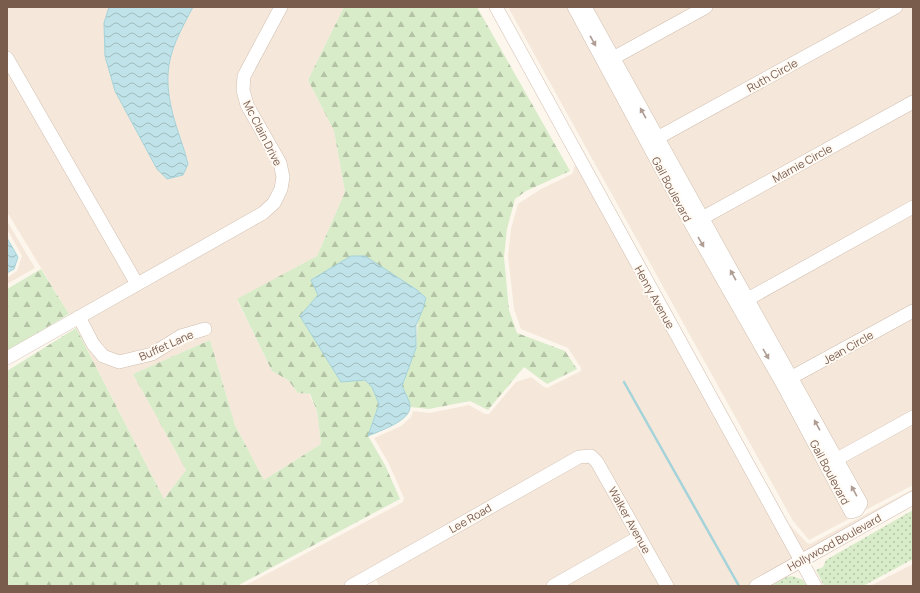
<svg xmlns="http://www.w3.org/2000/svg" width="920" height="593" viewBox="0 0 920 593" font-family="Manrope,sans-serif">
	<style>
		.residential { fill: #f5e8da }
		.grass { fill: url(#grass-dots) }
		.forest { fill: url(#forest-firs) }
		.water { fill: url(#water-waves); stroke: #a5d3da }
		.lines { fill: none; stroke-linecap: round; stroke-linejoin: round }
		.stream { stroke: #a5d3da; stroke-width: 2.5 }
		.minor-casing { stroke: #d1beb0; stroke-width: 14 }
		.minor { stroke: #fff; stroke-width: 13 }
		.oneway { fill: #af9d94 }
		.labels { text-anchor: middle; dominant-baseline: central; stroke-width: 4; stroke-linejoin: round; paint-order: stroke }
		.street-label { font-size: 11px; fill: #7a5c4d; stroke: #fffaf3 }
	</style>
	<defs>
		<pattern id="grass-dots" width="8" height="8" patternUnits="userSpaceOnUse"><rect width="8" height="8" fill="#d8ecc9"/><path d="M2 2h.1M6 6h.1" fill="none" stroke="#b4c2a5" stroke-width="1.8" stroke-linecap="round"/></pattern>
		<pattern id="forest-firs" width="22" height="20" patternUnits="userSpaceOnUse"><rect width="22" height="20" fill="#d8ecc9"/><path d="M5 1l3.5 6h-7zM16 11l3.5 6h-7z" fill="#b4c2a5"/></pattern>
		<pattern id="water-waves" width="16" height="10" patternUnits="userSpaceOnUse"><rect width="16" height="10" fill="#bfe3e8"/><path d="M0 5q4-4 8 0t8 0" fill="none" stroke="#a0bbbe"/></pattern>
	</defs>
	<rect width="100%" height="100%" fill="#fdf6ec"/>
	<g class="residential">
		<polygon points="7,7 344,7 308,80 334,131 345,192 317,256 237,300 272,371 288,380 298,393 309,394 317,411 321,444 264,480 235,425 210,340 133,374 186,470 164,499 69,314 7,212"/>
		<polygon points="508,7 913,7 913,485 809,540 793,521"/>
		<polygon points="546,84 789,524 807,543 810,544 913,489 913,492 803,554"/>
		<polygon points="577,165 794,559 747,586 379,586 375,577 353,586 244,586 403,502 404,498 389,464 374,438 401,426 411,417 413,411 430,413 469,405 485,414 489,414 516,382 531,377 544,387 547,388 581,371 581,368 568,348 521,329 514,309 508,256 511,229 518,204 541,189 572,174 574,170 573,168"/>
		<polygon points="7,221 35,268 7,284 7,278 17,271 22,256 7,229"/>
		<polygon points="913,564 913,586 870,586"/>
	</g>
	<g class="grass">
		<polygon points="913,510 913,559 863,586 824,586 816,570 823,567 826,560"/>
		<polygon points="792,576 803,580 807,586 771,586 787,577"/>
	</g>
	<g class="forest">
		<polygon points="344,7 477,7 570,171 526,191 515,199 507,229 504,257 509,310 517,333 565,351 577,369 547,384 524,367 488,410 470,401 429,409 410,407 402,386 416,348 418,320 423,309 365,380 372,387 380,404 368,436 385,465 400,499 237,586 7,586 7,371 76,328 164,499 186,470 133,374 210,340 235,425 264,480 321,444 317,411 310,394 298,393 288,380 272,371 237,299 317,256 345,192 334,131 308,80"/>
		<polygon points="41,269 69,314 7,351 7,289"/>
	</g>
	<g class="water">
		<path d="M109,7H193C171,48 161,68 173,115C177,131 184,147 188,164L183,175L167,179L157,169L115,91L105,56L104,23Z"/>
		<polygon points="7,238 18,257 14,269 7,273"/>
		<path d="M351,256H365L417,290L426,298L423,309L416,325V348L402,386C404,391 410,401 410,406C411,421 379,431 368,436L379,404L372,387L365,380L341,382L300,316L318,295L311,280Z"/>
	</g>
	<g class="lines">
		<polyline class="stream" points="624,382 739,586"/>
		<defs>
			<g id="minor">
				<polyline points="496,7 815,586"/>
				<polyline points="574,7 691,224 782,383 851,512 857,510 861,503 585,7"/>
				<polyline points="7,58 137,284"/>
				<polyline points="606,62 706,7"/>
				<polyline points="650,142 896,7"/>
				<polyline points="695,222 913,102"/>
				<polyline points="739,304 913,207"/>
				<polyline points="79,317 93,344 103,356 119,362 152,354 181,336 205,329"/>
				<polyline points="7,358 263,213 274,203 281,189 283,177 280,163 247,105 243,90 244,76 281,7"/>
				<polyline points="783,382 913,311"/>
				<polyline points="830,463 913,417"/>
				<polyline points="351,586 579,457 591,456 597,462 667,586"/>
				<polyline points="553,586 639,537"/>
				<polyline points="756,586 913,498"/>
			</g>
		</defs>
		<use href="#minor" class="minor-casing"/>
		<use href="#minor" class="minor"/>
	</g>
	<defs><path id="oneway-solid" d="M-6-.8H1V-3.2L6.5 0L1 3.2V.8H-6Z"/></defs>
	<g class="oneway">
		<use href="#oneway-solid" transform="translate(593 41) rotate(61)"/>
		<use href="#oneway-solid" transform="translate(643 113) rotate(-119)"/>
		<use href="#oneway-solid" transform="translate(701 242) rotate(60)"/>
		<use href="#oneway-solid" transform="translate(733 275) rotate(-119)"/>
		<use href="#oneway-solid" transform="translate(766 354) rotate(60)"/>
		<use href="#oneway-solid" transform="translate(817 425) rotate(-119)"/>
		<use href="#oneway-solid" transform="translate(854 491) rotate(-119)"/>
	</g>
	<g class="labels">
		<g class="street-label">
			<text transform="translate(772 75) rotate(-29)">Ruth Circle</text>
			<text transform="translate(263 133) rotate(63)">Mc Clain Drive</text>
			<text transform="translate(802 163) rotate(-29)">Marnie Circle</text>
			<text transform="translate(672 189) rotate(62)">Gail Boulevard</text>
			<text transform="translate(655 297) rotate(61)">Henry Avenue</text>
			<text transform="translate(166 345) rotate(-24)">Buffet Lane</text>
			<text transform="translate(848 347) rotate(-29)">Jean Circle</text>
			<text transform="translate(830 472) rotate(62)">Gail Boulevard</text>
			<text transform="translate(470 518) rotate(-30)">Lee Road</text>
			<text transform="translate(630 520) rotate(61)">Walker Avenue</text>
			<text transform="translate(834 542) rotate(-29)">Hollywood Boulevard</text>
		</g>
	</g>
	<rect width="920" height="593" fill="none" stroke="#7a5c4d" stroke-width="16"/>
</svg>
